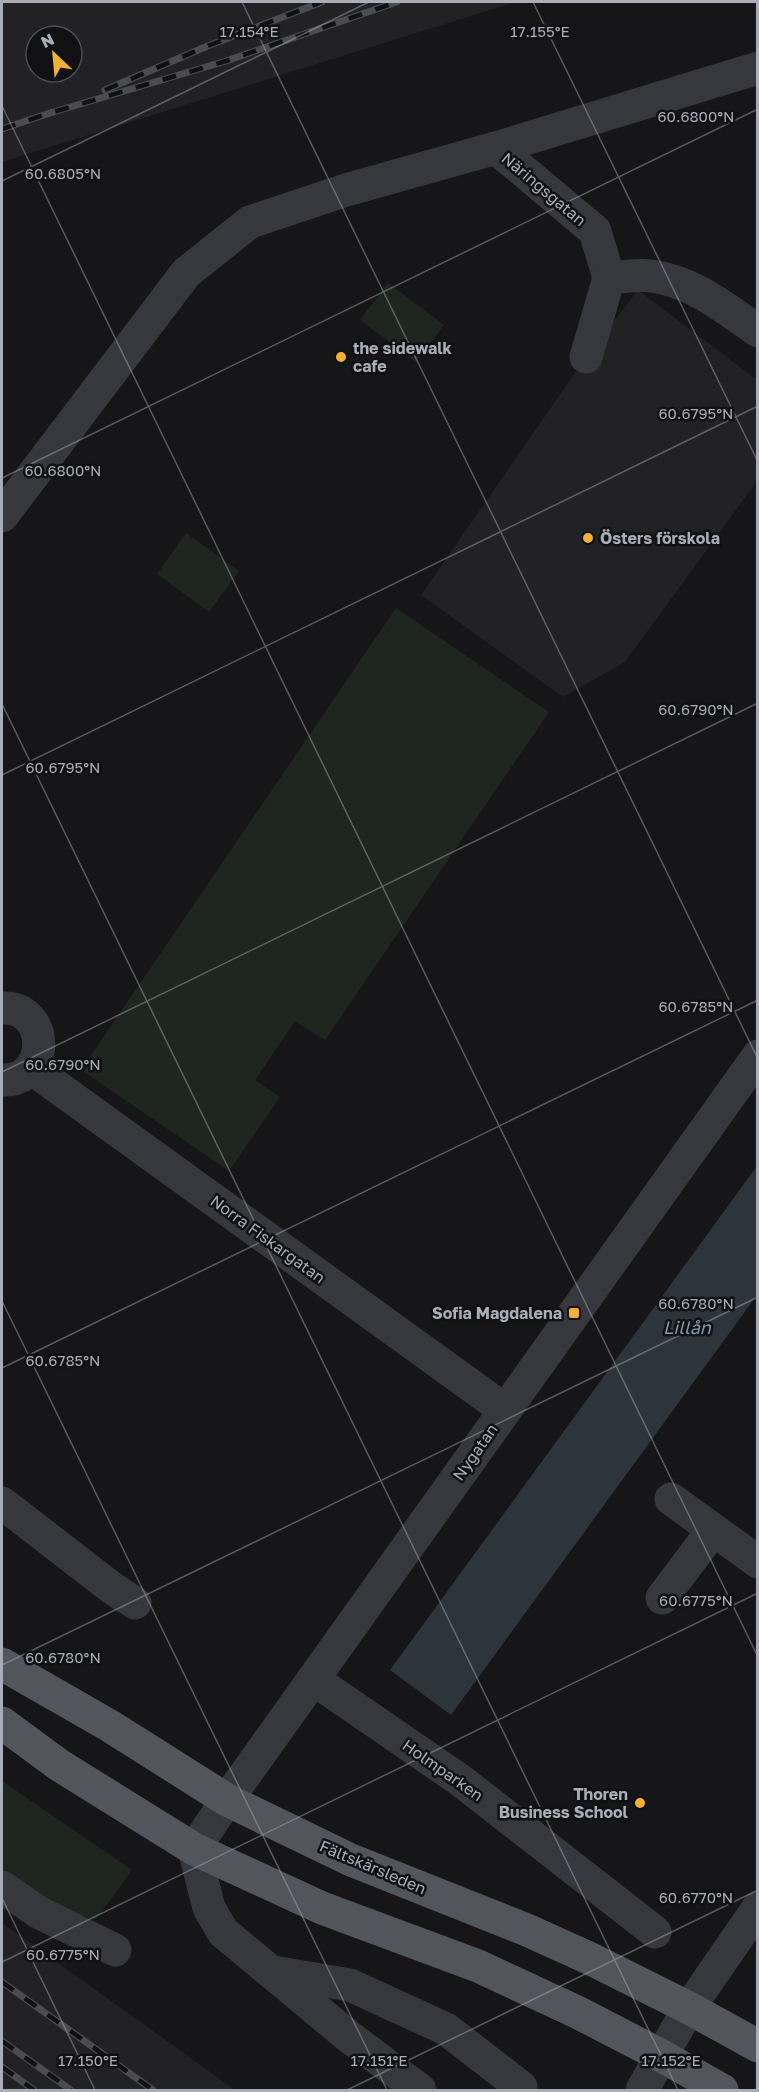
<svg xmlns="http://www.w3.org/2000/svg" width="759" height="2092" viewBox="0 0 759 2092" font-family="'Golos Text',sans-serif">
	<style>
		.built { fill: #222225; fill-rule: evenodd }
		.green { fill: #1e261f }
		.water { fill: #2c353c }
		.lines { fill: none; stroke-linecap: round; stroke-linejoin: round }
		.minor { stroke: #37383d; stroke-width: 33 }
		.major { stroke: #53555c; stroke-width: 33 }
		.rail-casing { stroke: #4a4c52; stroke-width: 7 }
		.rail { stroke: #111113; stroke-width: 4.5; stroke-dasharray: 14; stroke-linecap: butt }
		.ticks { fill: none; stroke: #a8adb8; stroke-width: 1.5; stroke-opacity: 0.45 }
		.poi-dot { fill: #f2b134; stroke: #111113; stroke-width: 2 }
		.labels { text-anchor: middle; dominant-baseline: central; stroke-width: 5; stroke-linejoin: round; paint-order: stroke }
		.street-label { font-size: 16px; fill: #a8adb8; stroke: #111113 }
		.poi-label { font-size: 16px; font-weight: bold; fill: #a8adb8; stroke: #111113; text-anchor: start }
		.water-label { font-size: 18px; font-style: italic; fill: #7f9bb3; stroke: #111113 }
		.ticks-label { font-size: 15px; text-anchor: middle; fill: #a8adb8; stroke: #111113; stroke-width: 5; stroke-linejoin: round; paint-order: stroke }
	</style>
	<rect width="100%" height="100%" fill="#161618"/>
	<g class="built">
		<path d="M2,2H516L2,162ZM36,36H72V72H36Z"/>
		<polygon points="638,290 757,380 757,481 625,662 563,697 421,595 586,357"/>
		<polygon points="2,1923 153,2031 235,2090 2,2090"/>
	</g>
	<g class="green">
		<polygon points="388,283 444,325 416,362 360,320"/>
		<polygon points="186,533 239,571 209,612 157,574"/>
		<polygon points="396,608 549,712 325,1040 295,1021 255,1080 280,1097 229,1171 81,1070"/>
		<polygon points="2,1781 132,1870 101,1913 95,1919 43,1905 2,1876"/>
	</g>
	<polygon class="water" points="757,1166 757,1295 451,1715 390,1670"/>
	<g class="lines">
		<g class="minor">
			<polyline points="496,148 595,231 609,278"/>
			<path d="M609,278C622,277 637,274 651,276C692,281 725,308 758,331"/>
			<polyline points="586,357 609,278"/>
			<polyline points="2,516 186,273 250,222 346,190 496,148 758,68"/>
			<path d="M2,1008C51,1006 51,1082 2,1080"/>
			<polyline points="31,1068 505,1410"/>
			<polyline points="671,1499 758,1562"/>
			<polyline points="2,1503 112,1588 135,1603"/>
			<polyline points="662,1598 713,1530"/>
			<polyline points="313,1679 460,1780 655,1932"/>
			<polyline points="2,1887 38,1912 115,1950"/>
			<polyline points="273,1972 350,1985 446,2029 521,2087"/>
			<polyline points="420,2090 348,2036 223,1932 209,1908 194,1849 227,1800 758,1056"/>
			<polyline points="642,2090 689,2008 758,1908"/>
		</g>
		<g class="major">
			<polyline points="2,1664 110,1726 227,1800 351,1860 527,1930 591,1959 689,2008 758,2046"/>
			<polyline points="2,1723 59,1765 194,1849 322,1908 478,1966 577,2012 662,2056 722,2090"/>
		</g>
		<defs>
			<g id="rail">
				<polyline points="105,90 210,45 322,2"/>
				<polyline points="2,129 50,113 226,61 397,2"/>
				<polyline points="2,1982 153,2090"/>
				<polyline points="2,2041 71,2090"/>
				<polyline points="2,2067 34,2090"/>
			</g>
		</defs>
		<use href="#rail" class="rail-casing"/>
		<use href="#rail" class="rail"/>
	</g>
	<path class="ticks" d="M242,2L758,1059M533,2L758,462M2,106L758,1657M2,181L369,2M2,478L758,109M2,704L678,2090M2,775L758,406M2,1072L758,703M2,1301L387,2090M2,1368L758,1000M2,1665L758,1297M2,1898L95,2090M2,1962L758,1593M347,2090L758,1890"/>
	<g class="poi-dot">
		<circle cx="341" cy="357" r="6"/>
		<circle cx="588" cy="538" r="6"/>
		<rect x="568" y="1307" width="12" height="12" rx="3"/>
		<circle cx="640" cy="1803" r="6"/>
	</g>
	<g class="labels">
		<g class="street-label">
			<text transform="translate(544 189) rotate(40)">Näringsgatan</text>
			<text transform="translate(268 1239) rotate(36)">Norra Fiskargatan</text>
			<text transform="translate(475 1452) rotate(-55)">Nygatan</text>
			<text transform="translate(443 1770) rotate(35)">Holmparken</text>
			<text transform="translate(373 1867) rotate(23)">Fältskärsleden</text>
		</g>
		<g class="poi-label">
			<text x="353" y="348">the sidewalk<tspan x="353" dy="18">cafe</tspan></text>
			<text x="600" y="538">Östers förskola</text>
			<text x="562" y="1313" text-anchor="end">Sofia Magdalena</text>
			<text x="628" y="1794" text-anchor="end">Thoren<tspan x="628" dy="18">Business School</tspan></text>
		</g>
		<g class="water-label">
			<text x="687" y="1327">Lillån</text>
		</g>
	</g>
	<g class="ticks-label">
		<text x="249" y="37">17.154°E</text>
		<text x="540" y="37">17.155°E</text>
		<text x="696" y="122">60.6800°N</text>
		<text x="63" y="179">60.6805°N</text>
		<text x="696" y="419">60.6795°N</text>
		<text x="63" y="476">60.6800°N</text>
		<text x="696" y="715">60.6790°N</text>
		<text x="63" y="773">60.6795°N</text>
		<text x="696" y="1012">60.6785°N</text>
		<text x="63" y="1070">60.6790°N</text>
		<text x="696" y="1309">60.6780°N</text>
		<text x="63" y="1366">60.6785°N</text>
		<text x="696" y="1606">60.6775°N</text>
		<text x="63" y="1663">60.6780°N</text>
		<text x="696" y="1903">60.6770°N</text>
		<text x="63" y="1960">60.6775°N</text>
		<text x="88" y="2066">17.150°E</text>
		<text x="379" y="2066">17.151°E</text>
		<text x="671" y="2066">17.152°E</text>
	</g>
	<rect width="759" height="2092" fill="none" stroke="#a8adb8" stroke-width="6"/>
	<g transform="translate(54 54) rotate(334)"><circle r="28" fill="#111113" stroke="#4d4f55" stroke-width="1.5"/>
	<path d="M0-4.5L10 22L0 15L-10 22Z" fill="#f2b134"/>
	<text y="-9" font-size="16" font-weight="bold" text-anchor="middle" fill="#a8adb8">N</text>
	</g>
</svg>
